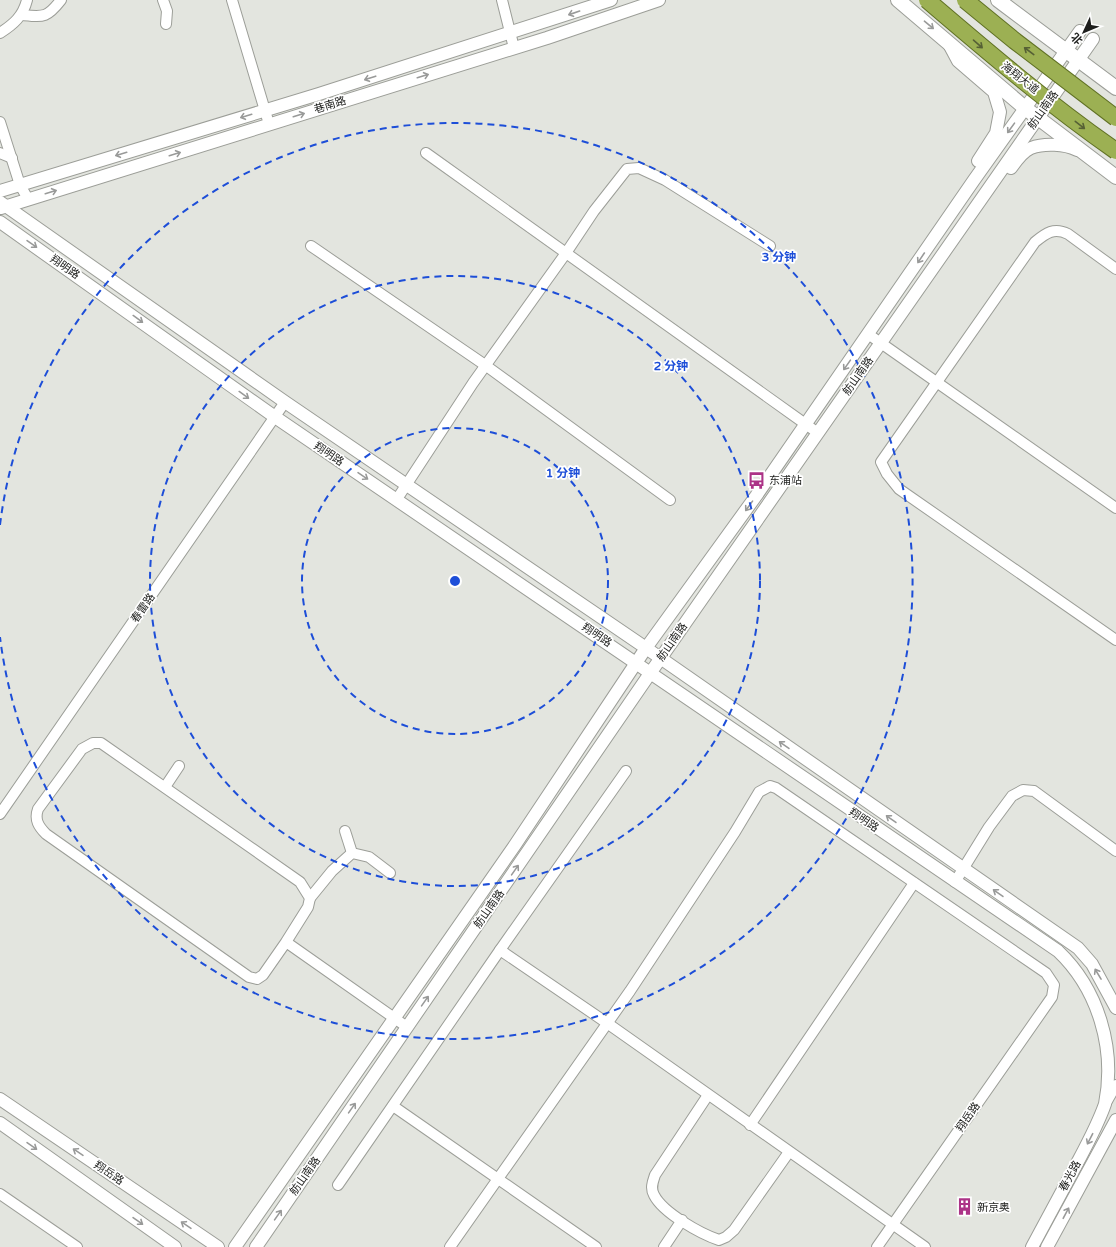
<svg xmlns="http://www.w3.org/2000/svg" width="1116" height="1247" viewBox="0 0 1116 1247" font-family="'Varela Round','Noto Sans SC',sans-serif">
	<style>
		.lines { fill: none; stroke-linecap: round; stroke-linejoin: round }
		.minor-casing { stroke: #9c9e98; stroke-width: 12 }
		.tertiary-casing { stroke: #9c9e98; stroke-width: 14 }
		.secondary-casing { stroke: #9c9e98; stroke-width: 16 }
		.minor { stroke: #fff; stroke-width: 10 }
		.tertiary { stroke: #fff; stroke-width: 12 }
		.secondary { stroke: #fff; stroke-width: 14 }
		.trunk-bridge-casing { stroke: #607124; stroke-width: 18; stroke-linecap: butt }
		.trunk-bridge { stroke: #9cb053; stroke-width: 16 }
		.oneway { stroke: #999a99 }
		.oneway2 { stroke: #566035 }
		.ring { fill: none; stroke: #1d4ed8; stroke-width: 2; stroke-dasharray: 7 5 }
		.labels { text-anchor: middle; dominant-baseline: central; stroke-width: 3.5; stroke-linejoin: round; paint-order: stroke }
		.street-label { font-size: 11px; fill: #1d1e1c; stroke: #fff }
		.poi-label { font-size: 11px; fill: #1d1e1c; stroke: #fff; text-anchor: start }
		.centre { fill: #1d4ed8; stroke: #fff; stroke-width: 2 }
		.ring-label { font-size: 12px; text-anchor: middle; font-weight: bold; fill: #1d4ed8; stroke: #fff; stroke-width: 3.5; stroke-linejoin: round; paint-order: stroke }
	</style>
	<rect width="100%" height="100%" fill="#e3e5df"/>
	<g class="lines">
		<defs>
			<g id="minor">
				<polyline points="163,0 167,11 166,24"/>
				<polyline points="232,0 269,124"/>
				<polyline points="502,0 514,48"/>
				<path d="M22,15C44,17 47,18 61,0"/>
				<path d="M0,33C14,24 23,16 27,0"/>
				<polyline points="0,122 20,185 28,199"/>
				<polyline points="0,153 12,158"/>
				<polyline points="426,153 818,433"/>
				<polyline points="311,246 485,365 670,500"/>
				<path d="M1116,269L1068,234C1054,227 1046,233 1035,242L881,462L887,474L899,489L1116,640"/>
				<polyline points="868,334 1116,508"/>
				<polyline points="397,499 473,383 566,253 594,211 627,169 639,168 665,180 770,246"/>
				<polyline points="165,787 179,766"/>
				<polyline points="0,814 285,402"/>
				<polyline points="345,831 352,853"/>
				<polyline points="955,882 989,827 1012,796 1023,790 1034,791 1116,851"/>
				<polyline points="310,898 332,871 352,853 369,857 390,873"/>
				<path d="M286,942L263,975L257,979L249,977L46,834C39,827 34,820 38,809L82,749L93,743H101L300,882L310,898L308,907L286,942L407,1027"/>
				<polyline points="500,950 607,1023 925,1247"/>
				<path d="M708,1095L655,1175C653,1181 650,1188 654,1195C663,1213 701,1234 719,1240L726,1237L734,1230L789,1152"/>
				<polyline points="1107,1101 1116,1085"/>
				<polyline points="393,1106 596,1247"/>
				<polyline points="750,1125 914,883"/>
				<polyline points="338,1185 500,950 626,771"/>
				<polyline points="0,1194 77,1247"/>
				<polyline points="450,1247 630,991 735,832 759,792 770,786 776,788 1046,973 1054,985 1052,997 877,1247"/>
				<polyline points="664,1247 682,1220"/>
			</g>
			<g id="tertiary">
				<polyline points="950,46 958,61 994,92 1000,112 996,133 978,161"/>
				<path d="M1011,168C1016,161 1023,151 1031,148C1044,143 1065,144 1077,150"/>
				<polyline points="0,191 319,94 611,0"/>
				<polyline points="0,202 285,402 646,648 1078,948 1092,964 1116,1008"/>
				<polyline points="1,208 547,38 659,0"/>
				<path d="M0,222L275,417L1058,951C1098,989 1116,1048 1105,1104C1097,1127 1085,1148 1074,1169C1060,1195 1046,1221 1032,1247"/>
				<polyline points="0,1099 218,1247"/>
				<polyline points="0,1123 175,1247"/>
				<polyline points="235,1247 515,845 646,648 756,496 974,180 1080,31"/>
				<polyline points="256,1247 651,672 1093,39"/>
				<polyline points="1047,1247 1116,1120"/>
			</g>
			<g id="secondary">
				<polyline points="898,0 1025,108 1116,177"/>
				<polyline points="998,0 1116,88"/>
			</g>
		</defs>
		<use href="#minor" class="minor-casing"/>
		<use href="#tertiary" class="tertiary-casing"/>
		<use href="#secondary" class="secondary-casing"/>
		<use href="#minor" class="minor"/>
		<use href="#tertiary" class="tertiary"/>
		<use href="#secondary" class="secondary"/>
		<defs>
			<g id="trunk-bridge">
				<path d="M927,0C989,53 1050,105 1116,151"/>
				<polyline points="965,0 1015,41 1116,118"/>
			</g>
		</defs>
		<use href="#trunk-bridge" class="trunk-bridge-casing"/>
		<use href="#trunk-bridge" class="trunk-bridge"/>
	</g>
	<defs><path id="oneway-shaft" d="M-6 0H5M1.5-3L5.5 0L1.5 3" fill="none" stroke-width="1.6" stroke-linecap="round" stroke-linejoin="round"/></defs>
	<g class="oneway">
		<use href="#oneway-shaft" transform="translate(574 13) rotate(161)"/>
		<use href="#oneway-shaft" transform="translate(929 25) rotate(40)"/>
		<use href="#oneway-shaft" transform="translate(423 76) rotate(-17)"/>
		<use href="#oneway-shaft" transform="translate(370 78) rotate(162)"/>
		<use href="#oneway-shaft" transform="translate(299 115) rotate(-17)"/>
		<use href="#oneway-shaft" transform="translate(246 116) rotate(163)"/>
		<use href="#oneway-shaft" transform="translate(1011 128) rotate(126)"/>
		<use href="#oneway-shaft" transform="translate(121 154) rotate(163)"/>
		<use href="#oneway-shaft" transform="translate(175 154) rotate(-17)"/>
		<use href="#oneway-shaft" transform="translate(51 192) rotate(-17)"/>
		<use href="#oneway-shaft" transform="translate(32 244) rotate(35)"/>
		<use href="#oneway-shaft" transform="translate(921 258) rotate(124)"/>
		<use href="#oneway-shaft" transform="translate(138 319) rotate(36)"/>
		<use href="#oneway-shaft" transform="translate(847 365) rotate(125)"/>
		<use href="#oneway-shaft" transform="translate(244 395) rotate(36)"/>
		<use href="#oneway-shaft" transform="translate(363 476) rotate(34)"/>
		<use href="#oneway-shaft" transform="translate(749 506) rotate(126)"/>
		<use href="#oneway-shaft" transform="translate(784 745) rotate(-145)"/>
		<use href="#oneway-shaft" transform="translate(891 819) rotate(-145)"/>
		<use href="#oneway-shaft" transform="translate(515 870) rotate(-55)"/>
		<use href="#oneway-shaft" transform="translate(998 893) rotate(-145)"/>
		<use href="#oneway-shaft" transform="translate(1098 974) rotate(-121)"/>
		<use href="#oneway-shaft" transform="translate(425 1001) rotate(-55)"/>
		<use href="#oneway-shaft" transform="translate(352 1108) rotate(-55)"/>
		<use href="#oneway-shaft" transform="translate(1090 1139) rotate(117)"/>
		<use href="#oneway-shaft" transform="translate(32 1146) rotate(35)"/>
		<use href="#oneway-shaft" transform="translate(78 1152) rotate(-146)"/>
		<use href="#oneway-shaft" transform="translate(1066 1213) rotate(-62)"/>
		<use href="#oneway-shaft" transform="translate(278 1215) rotate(-55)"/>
		<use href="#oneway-shaft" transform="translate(138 1221) rotate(35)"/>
		<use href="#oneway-shaft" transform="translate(186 1225) rotate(-146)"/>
	</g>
	<g class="oneway2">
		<use href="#oneway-shaft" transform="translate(978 44) rotate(41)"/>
		<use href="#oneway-shaft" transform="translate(1029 51) rotate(-143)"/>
		<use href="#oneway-shaft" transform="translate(1080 125) rotate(38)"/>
	</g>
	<g class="ring">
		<circle cx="455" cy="581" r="153"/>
		<circle cx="455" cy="581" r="305"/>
		<path d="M0 525A458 458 0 1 1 0 637"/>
	</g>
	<defs>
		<symbol id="bus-bare" viewBox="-9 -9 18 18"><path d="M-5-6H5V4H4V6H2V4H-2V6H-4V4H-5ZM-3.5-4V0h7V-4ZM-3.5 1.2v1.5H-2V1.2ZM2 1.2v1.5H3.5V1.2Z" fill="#ac3387" stroke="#fff" stroke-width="2.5" paint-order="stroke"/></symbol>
		<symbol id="building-bare" viewBox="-9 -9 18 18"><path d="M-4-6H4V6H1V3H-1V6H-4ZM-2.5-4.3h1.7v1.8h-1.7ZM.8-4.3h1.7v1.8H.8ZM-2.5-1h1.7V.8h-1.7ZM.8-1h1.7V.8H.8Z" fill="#ac3387" stroke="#fff" stroke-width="2.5" paint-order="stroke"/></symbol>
	</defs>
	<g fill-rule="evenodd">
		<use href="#bus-bare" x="744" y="468" width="25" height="25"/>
		<use href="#building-bare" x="952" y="1194" width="25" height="25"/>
	</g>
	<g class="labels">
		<g class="street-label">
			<text transform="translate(1020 78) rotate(38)">海翔大道</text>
			<text transform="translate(330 105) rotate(-17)">巷南路</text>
			<text transform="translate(1043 110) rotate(-55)">舫山南路</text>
			<text transform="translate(65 267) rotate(35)">翔明路</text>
			<text transform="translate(858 376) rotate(-55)">舫山南路</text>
			<text transform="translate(329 454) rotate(34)">翔明路</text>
			<text transform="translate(143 608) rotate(-55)">春雷路</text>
			<text transform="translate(597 635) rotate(34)">翔明路</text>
			<text transform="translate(672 642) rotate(-55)">舫山南路</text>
			<text transform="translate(864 820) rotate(34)">翔明路</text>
			<text transform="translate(489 909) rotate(-55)">舫山南路</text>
			<text transform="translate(968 1117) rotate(-55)">翔岳路</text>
			<text transform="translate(109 1173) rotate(34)">翔岳路</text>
			<text transform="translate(305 1176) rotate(-55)">舫山南路</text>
			<text transform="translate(1070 1176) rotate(-62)">春光路</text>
		</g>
		<g class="poi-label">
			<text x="769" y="480">东浦站</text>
			<text x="977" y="1207">新京奥</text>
		</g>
	</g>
	<circle cx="455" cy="581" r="6" class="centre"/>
	<g class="ring-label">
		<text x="779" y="261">3 分钟</text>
		<text x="671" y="370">2 分钟</text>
		<text x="563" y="477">1 分钟</text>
	</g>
	<g transform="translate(1084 32) rotate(226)" stroke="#ffffff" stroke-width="3" paint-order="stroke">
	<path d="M0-3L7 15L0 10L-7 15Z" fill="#1d1e1c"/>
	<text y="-6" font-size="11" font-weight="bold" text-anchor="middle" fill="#1d1e1c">北</text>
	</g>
</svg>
